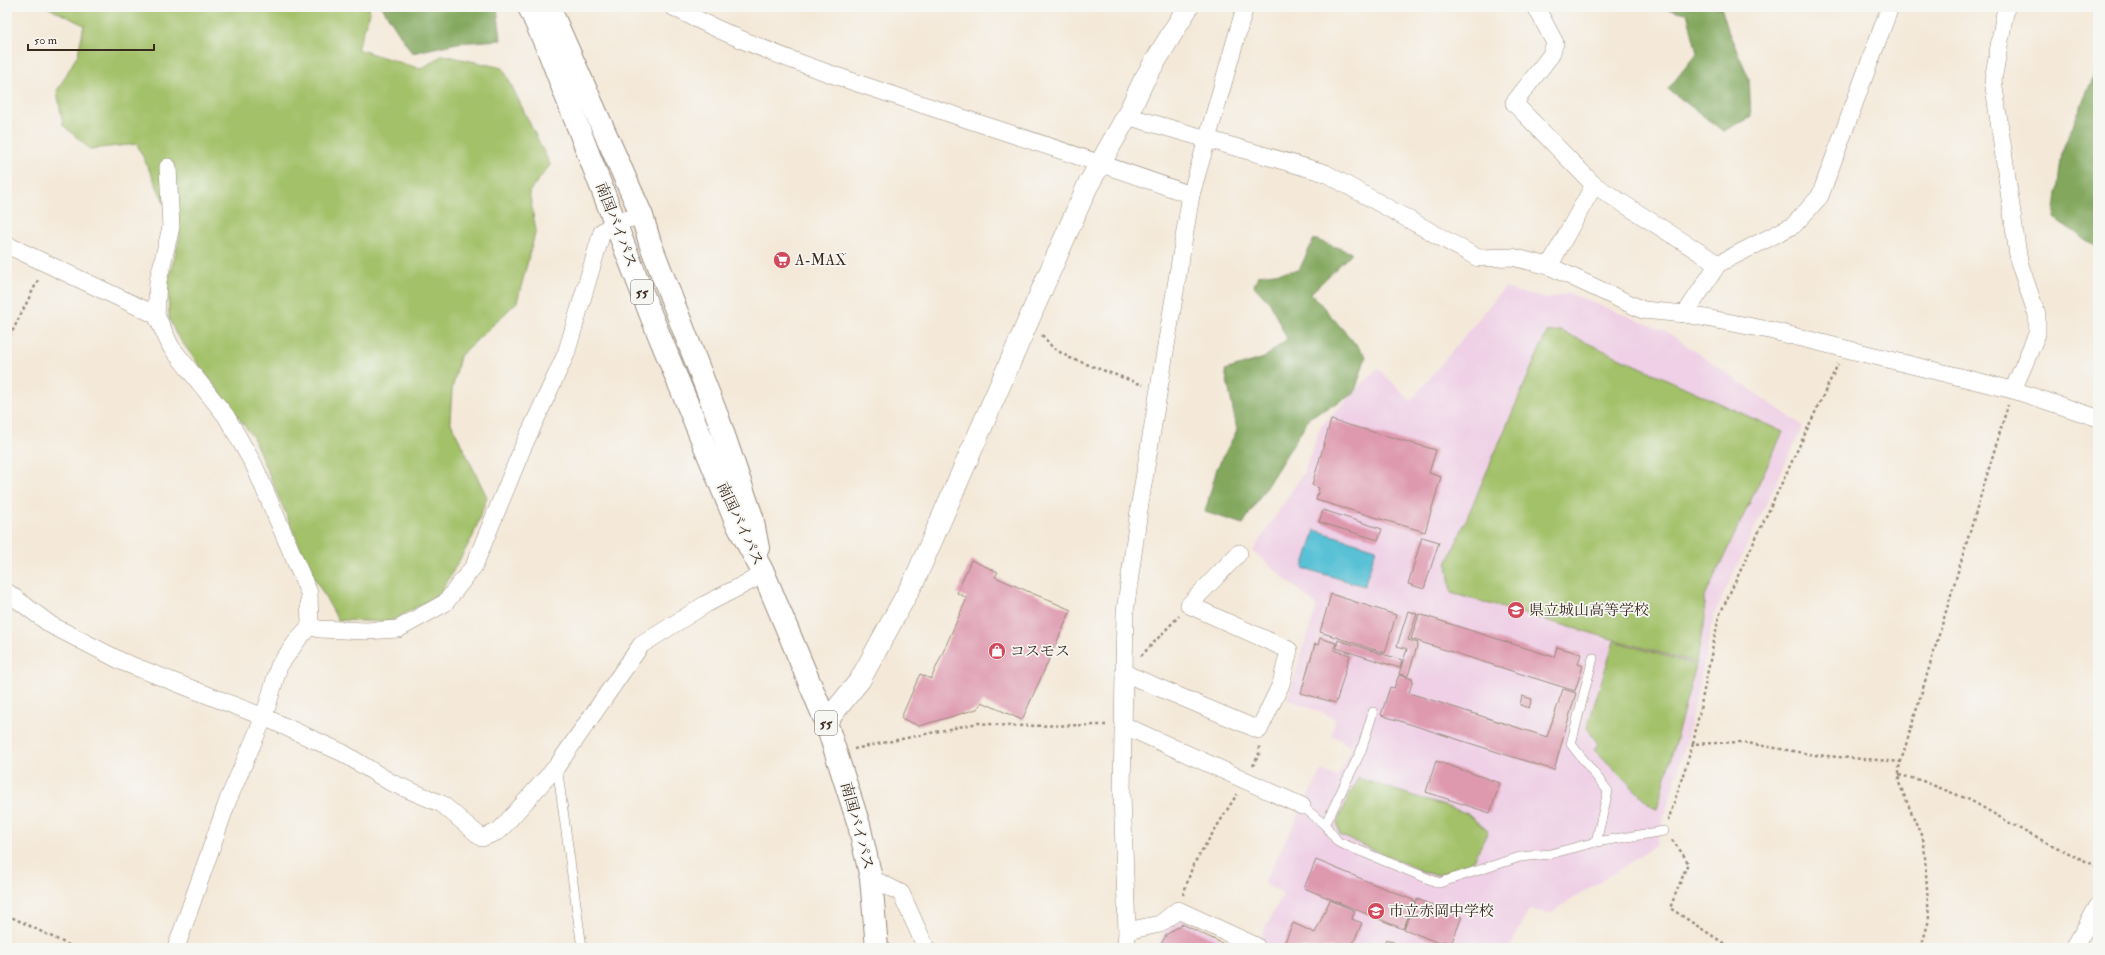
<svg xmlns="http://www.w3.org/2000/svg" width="2105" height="955" viewBox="0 0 2105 955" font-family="'IM FELL Double Pica','Noto Serif JP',serif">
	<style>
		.built { fill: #efd0e6 }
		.green { fill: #a3c169; stroke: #6f7644 }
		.forest { fill: #82a75d; stroke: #5e683e }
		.water { fill: #59c1d6; stroke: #4a767a }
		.building { fill: #de99af }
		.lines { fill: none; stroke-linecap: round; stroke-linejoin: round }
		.service-casing { stroke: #988a7c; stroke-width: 10 }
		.minor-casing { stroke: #988a7c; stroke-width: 18 }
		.tertiary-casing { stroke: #988a7c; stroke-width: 22 }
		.trunk-casing { stroke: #988a7c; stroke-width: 24 }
		.path { stroke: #988a7c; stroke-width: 2.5; stroke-dasharray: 3 3; stroke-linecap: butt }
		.service { stroke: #fff; stroke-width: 9 }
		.minor { stroke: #fff; stroke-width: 17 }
		.tertiary { stroke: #fff; stroke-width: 21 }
		.trunk { stroke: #fff; stroke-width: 22 }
		.labels { text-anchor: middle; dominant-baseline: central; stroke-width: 3.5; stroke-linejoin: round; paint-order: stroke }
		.shield { fill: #f6f6f2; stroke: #73675e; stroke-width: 1 }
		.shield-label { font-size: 14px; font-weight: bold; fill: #3b2a1e }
		.street-label { font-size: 15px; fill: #3b2a1e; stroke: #f6f6f2 }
		.poi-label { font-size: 15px; fill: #3b2a1e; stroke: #f6f6f2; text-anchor: start }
	</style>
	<rect width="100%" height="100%" fill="#f6f6f2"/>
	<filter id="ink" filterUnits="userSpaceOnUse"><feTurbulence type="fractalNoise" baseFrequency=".025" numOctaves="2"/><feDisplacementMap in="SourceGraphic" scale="8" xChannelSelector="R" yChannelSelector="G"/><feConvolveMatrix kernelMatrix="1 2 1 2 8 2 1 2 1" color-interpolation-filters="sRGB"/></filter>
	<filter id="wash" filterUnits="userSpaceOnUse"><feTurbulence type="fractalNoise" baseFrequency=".012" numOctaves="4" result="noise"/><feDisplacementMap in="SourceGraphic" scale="16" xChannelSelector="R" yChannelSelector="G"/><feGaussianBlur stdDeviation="0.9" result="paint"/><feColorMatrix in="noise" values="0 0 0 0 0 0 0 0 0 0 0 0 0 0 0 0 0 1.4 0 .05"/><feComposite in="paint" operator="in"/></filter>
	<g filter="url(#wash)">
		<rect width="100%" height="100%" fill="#f4e9d9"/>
		<g class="built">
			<polygon points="1504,288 1548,299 1569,293 1667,332 1803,426 1714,615 1686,743 1656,846 1551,913 1529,910 1510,948 1255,948 1283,894 1264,883 1322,770 1337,777 1352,748 1332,735 1335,718 1287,699 1317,606 1253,551 1304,472 1321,426 1378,368 1411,401"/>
			<polygon points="1183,919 1242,948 1157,948 1164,931"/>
		</g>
		<g class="green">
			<polygon points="47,7 369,7 370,13 357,49 421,69 443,55 503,68 550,165 529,192 536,230 517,302 460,356 452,390 450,421 487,497 473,536 440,594 390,622 338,620 309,568 253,437 176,334 169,319 168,281 180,236 137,144 90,149 63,125 57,91 78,54 84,25"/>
			<polygon points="1561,331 1783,432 1704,599 1705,618 1696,663 1451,593 1447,564 1547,332"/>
			<polygon points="1614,641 1696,665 1657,809 1652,807 1594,749 1598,744 1587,728"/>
			<polygon points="1358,778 1466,813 1488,831 1474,860 1439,875 1426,873 1340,835 1337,822"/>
		</g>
		<g class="forest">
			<polygon points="382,7 497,7 501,40 457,43 412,53"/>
			<polygon points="1654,7 1721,7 1729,33 1749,78 1751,117 1723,131 1668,89 1697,53 1687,13"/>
			<polygon points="2098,66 2098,248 2054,218 2062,151"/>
			<polygon points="1314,239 1352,253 1311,293 1366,356 1354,394 1310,417 1243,524 1205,512 1217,468 1237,430 1225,370 1264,358 1287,339 1270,303 1254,286 1258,275 1299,270"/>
		</g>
		<polygon class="water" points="1315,530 1376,549 1364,586 1303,568"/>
		<g id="blocks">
			<g class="building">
				<polygon points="1331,420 1436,450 1429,473 1441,477 1425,532 1316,500 1319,488 1312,485"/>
				<polygon points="1323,510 1382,529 1378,540 1319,522"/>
				<polygon points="1422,537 1439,542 1424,589 1408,584"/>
				<polygon points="971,560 998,572 995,577 1071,610 1022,720 982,702 977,709 919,726 901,718 920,674 931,679 967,598 957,593"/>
				<polygon points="1331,594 1396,615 1385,653 1320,632"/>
				<polygon points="1408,611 1417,614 1408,640 1418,643 1408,676 1399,674 1407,649 1397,646"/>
				<polygon points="1419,614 1554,657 1557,647 1581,654 1578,664 1583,666 1575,691 1411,639"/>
				<polygon points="1320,638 1336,643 1334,650 1350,655 1336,703 1301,693 1315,644 1318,645"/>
				<polygon points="1338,640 1402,660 1400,668 1336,648"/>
				<polygon points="1399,675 1413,679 1409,693 1547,737 1563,689 1576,693 1554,770 1381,715 1390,687 1394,688"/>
				<polygon points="1522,696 1532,699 1529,708 1520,705"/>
				<polygon points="1436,761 1500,783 1490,813 1426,792"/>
				<polygon points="1316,860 1415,901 1403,929 1304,888"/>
				<polygon points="1417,899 1462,917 1451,944 1443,941 1441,944 1404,929"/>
				<polygon points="1330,900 1355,911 1352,919 1362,923 1351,948 1282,948 1293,923 1315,933"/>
				<polygon points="1182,924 1232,948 1159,948 1166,935"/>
				<polygon points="1386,939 1407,948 1382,948"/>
			</g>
		</g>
	</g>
	<g filter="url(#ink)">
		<use href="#blocks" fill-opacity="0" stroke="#988a7c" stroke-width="1"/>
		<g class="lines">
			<defs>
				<g id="service">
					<polyline points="1373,712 1361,751 1325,825 1338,842 1439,883 1520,857 1550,854 1596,842 1608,791 1571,744 1593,658"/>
					<polyline points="557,766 582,948"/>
					<polyline points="1302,806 1325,825"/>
					<polyline points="1596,842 1664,831"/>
				</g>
				<g id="minor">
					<path d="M673,7C754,50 843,79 930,107C1017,136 1104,164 1191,195"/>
					<polyline points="1536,7 1555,43 1551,55 1514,103 1594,185 1549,266"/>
					<polyline points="2006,7 1993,80 2019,262 2037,315 2037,334 2013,390"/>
					<polyline points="1127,116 1325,173 1478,258 1512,257 1549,266 1643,310 1685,314 1769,330 2013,390 2098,418"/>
					<polyline points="168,167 171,227 158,281 156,315 171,347 226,416 254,465 309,593 310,626 299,638 279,666 264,717 228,800 176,948"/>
					<polyline points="1594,185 1718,264"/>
					<polyline points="7,245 156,315"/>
					<polyline points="1685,314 1718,264 1794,225 1820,196 1890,7"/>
					<polyline points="7,592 51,625 123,662 264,717 343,753 390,782 442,804 482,838 499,831 557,766 641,645 706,604 764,574"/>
					<polyline points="310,626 319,629 366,631 398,629 445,603 474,566 523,447 566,354 602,232 615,222 642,216"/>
					<polyline points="1124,673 1259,730 1281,684 1289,650 1189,605 1239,553"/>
					<polyline points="1123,725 1302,806"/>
					<polyline points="871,878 901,893 926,948"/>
					<polyline points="1127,931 1160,924 1178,910 1256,946"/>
					<polyline points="1126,948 1127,931 1122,794 1125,612 1140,503 1191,195 1245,7"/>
					<polyline points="2074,948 2098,906"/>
				</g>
				<polyline id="tertiary" points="826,722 860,680 915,579 1087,187 1127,116 1144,80 1188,7"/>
				<g id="trunk">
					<polyline points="529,7 549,52 652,318 736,522 764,574 826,722 859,825 871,878 877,948"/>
					<polyline points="549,7 642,216 650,243 718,418 752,517 758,548"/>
				</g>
			</defs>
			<use href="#service" class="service-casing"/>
			<use href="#minor" class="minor-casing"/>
			<use href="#tertiary" class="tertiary-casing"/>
			<use href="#trunk" class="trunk-casing"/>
			<g class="path">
				<polyline points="1042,335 1053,348 1070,358 1143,385"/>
				<polyline points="7,342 39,278"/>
				<polyline points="1141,656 1179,616"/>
				<polyline points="1693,744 1719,616 1838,364"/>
				<polyline points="854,749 978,723 1010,726 1106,725"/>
				<polyline points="1253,766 1259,754 1259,746"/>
				<polyline points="1899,775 1920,780 1970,800 2029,834 2098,867"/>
				<polyline points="1668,821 1693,744 1741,742 1815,755 1901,762"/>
				<polyline points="1672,840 1683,854 1688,863 1670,908 1731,948"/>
				<polyline points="1183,895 1193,865 1237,794"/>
				<polyline points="7,915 75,948"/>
				<polyline points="1921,948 1929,920 1924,842 1899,783 1899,768 2008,405"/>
			</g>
			<use href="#service" class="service"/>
			<use href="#minor" class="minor"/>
			<use href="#tertiary" class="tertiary"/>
			<use href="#trunk" class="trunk"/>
		</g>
	</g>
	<defs>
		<symbol id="supermarket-disc" viewBox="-11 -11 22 22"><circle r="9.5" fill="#d1495b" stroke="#f6f6f2"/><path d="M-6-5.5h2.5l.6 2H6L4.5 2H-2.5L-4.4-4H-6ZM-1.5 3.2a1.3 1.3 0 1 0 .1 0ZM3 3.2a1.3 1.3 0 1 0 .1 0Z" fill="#fff"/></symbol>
		<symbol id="school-disc" viewBox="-11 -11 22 22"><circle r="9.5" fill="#d1495b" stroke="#f6f6f2"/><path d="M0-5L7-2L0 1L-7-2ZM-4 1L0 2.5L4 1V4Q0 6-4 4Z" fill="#fff"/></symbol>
		<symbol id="shop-disc" viewBox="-11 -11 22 22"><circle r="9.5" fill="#d1495b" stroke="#f6f6f2"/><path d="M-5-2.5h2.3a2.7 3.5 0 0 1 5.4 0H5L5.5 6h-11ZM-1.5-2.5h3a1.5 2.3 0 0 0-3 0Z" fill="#fff"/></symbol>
	</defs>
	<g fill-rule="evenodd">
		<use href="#supermarket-disc" x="772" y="250" width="20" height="20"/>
		<use href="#school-disc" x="1506" y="600" width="20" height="20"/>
		<use href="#shop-disc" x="987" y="641" width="20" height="20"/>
		<use href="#school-disc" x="1366" y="901" width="20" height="20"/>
	</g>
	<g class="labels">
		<g class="shield">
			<rect x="631" y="280" width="22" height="24" rx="3"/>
			<rect x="815" y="711" width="22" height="24" rx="3"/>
		</g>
		<g class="shield-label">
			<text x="642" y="292">55</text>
			<text x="826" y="723">55</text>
		</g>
		<g class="street-label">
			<text transform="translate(616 225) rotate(69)">南国バイパス</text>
			<text transform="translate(740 524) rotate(65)">南国バイパス</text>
			<text transform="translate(857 826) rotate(75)">南国バイパス</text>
		</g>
		<g class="poi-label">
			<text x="795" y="260">A-MAX</text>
			<text x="1529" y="610">県立城山高等学校</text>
			<text x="1010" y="651">コスモス</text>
			<text x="1389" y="911">市立赤岡中学校</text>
		</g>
	</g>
	<rect width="2105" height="955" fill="none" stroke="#f6f6f2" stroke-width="24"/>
	<path d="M28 44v6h126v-6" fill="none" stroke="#3b2a1e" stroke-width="2"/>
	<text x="34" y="44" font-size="12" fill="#3b2a1e" stroke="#f6f6f2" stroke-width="3" paint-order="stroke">50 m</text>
</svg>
